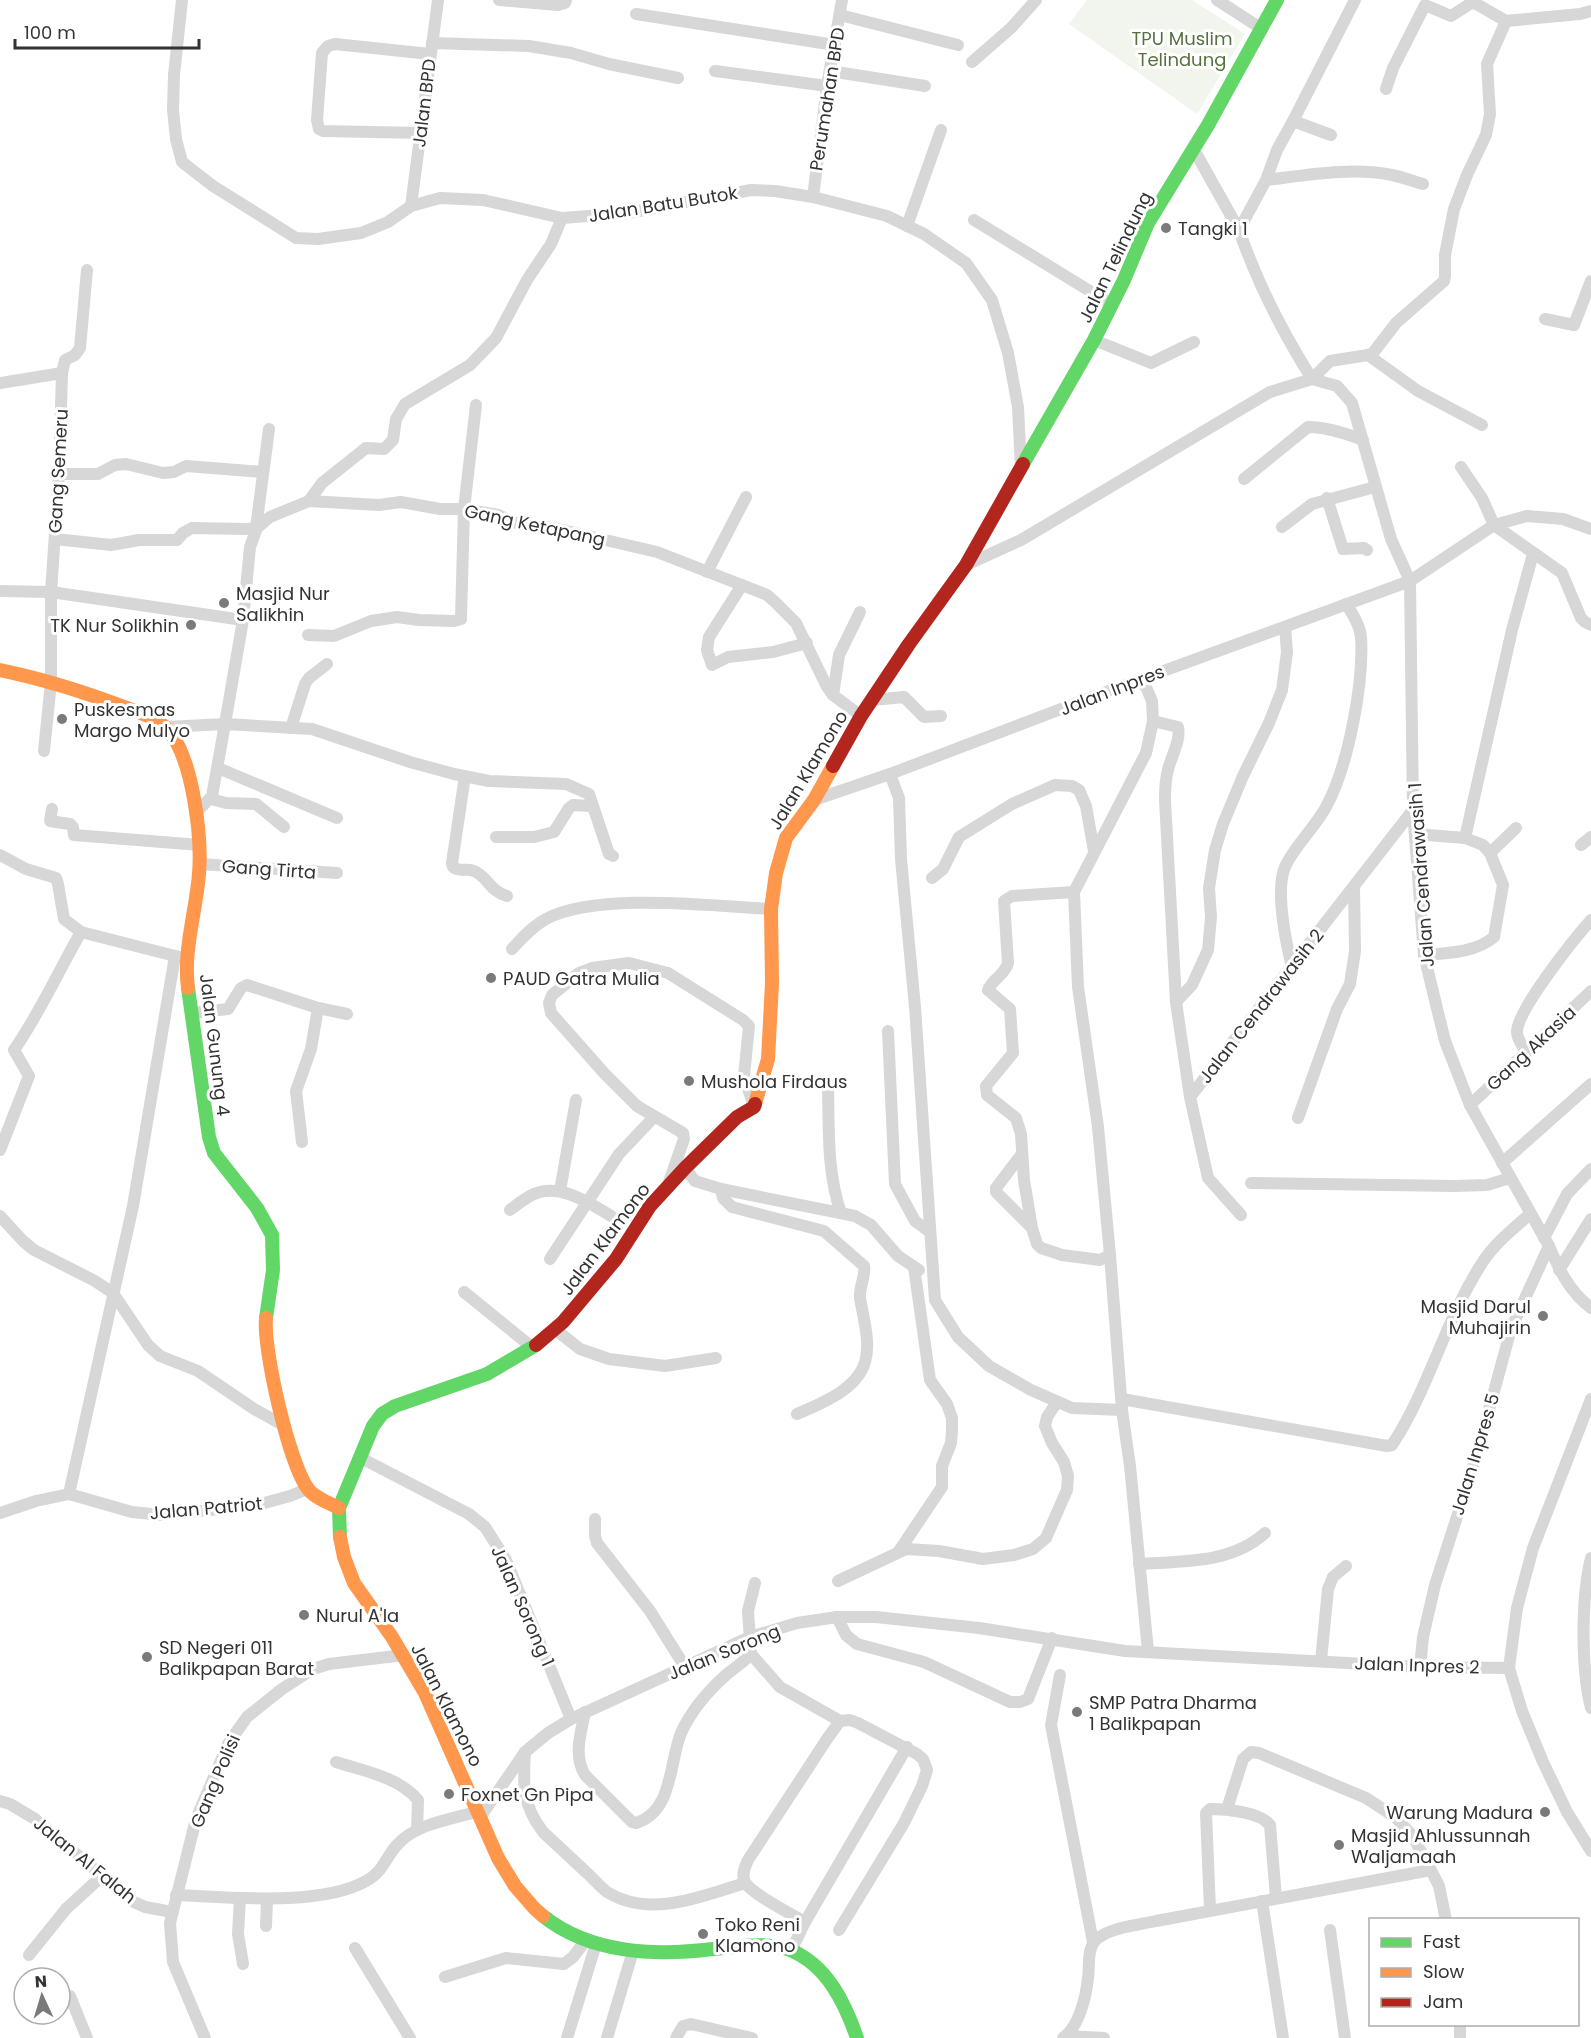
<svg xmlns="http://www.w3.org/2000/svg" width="1591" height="2038" viewBox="0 0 1591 2038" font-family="Poppins,sans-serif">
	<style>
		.green { fill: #f1f5ed }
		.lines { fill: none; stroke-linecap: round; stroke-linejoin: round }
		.street { stroke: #d7d7d7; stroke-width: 12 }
		.fast { stroke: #63d668; stroke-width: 14 }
		.slow { stroke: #ff974d; stroke-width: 14 }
		.jam { stroke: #b3261e; stroke-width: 14 }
		.poi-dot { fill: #7a7a7a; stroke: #fff; stroke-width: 2 }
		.labels { text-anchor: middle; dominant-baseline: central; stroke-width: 6; stroke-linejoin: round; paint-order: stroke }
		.park-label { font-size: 18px; fill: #56703f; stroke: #fff }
		.street-label { font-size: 18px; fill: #333; stroke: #fff }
		.poi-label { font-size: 18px; fill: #333; stroke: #fff; text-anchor: start }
	</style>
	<rect width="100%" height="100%" fill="#fff"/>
	<polygon class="green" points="1087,0 1192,0 1245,34 1197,114 1069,24"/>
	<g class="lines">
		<g class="street">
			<polyline points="182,0 174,75 173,110 176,139 182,162 213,186 296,238 318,239 361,233 388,222 411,206 440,198 483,200 562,218 628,213 751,190 775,191 813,197 887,216 924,234 966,263 992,300 1008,353 1018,407 1021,468"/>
			<polyline points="499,0 558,5 565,3 566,0"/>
			<polyline points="1217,0 1262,29"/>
			<polyline points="636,14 835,45"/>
			<polyline points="840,15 958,45"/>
			<polyline points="432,43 529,46 571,53 609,64 678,78"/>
			<polyline points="972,62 1011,28 1036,0"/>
			<polyline points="715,71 827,86"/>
			<polyline points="830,71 925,86"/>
			<polyline points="1386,89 1393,68 1425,5 1451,16 1473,2 1506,21"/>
			<polyline points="1293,121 1355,0"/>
			<polyline points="421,133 323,131 319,129 317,120 322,53 328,46 335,44 430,54"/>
			<path d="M1331,135L1293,121L1277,150L1266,180L1239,230C1257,282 1283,333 1312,379L1337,386L1352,403L1391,539L1410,581L1413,810L1424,955L1445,1041L1470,1105L1549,1246C1559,1270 1570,1292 1591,1308"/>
			<polyline points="1193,148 1239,230"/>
			<path d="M1266,180C1308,175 1350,167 1392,175C1402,177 1413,181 1423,184"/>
			<polyline points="813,197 827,86 842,0"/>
			<polyline points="411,206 438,0"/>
			<polyline points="974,220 1111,304"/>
			<polyline points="907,226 941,130"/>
			<polyline points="1545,319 1574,325 1591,281"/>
			<polyline points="1094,340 1151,363 1194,342"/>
			<polyline points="1368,355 1418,391 1482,425"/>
			<polyline points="0,383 62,373"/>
			<polyline points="1461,467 1482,498 1494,525 1562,573 1581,618 1585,622 1591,625"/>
			<polyline points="59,474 98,474 115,465 126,464 163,473 174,472 186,466 263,472"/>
			<path d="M1244,479L1308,427C1327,427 1345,433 1363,440"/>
			<polyline points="1327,498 1343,549 1364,548 1367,550"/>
			<polyline points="309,501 322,483 366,448 384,449 393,440 396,419 405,404 470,365 496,338 527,280 551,244 562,218"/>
			<polyline points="1282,527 1312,504 1375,487"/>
			<polyline points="256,528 269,429"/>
			<polyline points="55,539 111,545 139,540 177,540 183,533 192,528 246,529 257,528 270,517 309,501 379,505 401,502 440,509 464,509 498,515 516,523 558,529 657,552 752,589 767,595 775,602 796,623 826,685 833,695 861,716"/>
			<polyline points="966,565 1021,540 1270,392 1312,379 1330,361 1368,355 1373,353 1396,323 1444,281 1445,276 1445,255 1454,209 1467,175 1486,135 1490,114 1487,64 1506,21 1580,14 1591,11"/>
			<polyline points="707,572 746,497"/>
			<polyline points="742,585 709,637 707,650 712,665 728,657 773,652 807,643"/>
			<polyline points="0,591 51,592 243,620"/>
			<polyline points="308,635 334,636 371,621 397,617 419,620 454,621 461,619 464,509 476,405"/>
			<polyline points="833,695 839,655 860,612"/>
			<polyline points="872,700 904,697 924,717 941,716"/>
			<path d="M1153,721L1178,727C1181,741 1171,756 1168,770C1165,780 1165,790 1165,800L1176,1002L1190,1097"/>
			<polyline points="166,727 225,724 243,620 250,547 257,528"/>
			<polyline points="291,728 305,684 309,678 327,664"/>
			<polyline points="44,751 51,682 51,592 59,474 62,373 65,360 75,355 80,348 87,270"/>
			<polyline points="218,768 337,818"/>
			<path d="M890,774L899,798L901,859L915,1007L935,1300L958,1337L989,1366L1031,1390L1072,1408L1122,1410L1110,1255L1100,1260L1062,1255L1041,1248L1037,1244L1032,1228L1024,1180L1021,1134L1016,1118L987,1095L986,1086L1013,1053L1010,1009L988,990C992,979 1005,975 1008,963L1004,901L1012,896L1074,892"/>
			<path d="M465,776L452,863L453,867C460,873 468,867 476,872C489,879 490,891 507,896"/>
			<polyline points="211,799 226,803 256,804 284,827"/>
			<polyline points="814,800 890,774 1103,693 1410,581 1494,525 1527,516 1563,519 1591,529"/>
			<polyline points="52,809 50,821 70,824 73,827 74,835 200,845"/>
			<polyline points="195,814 212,796 225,724 312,729 410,762 454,774 489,781 566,784 589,794 609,854 613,856"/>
			<polyline points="1415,834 1465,838 1512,630 1533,554"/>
			<polyline points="496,837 534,837 554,832 569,808 573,805 591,806"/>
			<polyline points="1581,845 1591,837"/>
			<polyline points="1490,853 1516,828"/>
			<polyline points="0,855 26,869 56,878 58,884 64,919 81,932 183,958"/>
			<polyline points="200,864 337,873"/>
			<polyline points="932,878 943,869 959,837 1012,804 1055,785 1072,786 1079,790 1086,806 1094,851"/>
			<path d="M512,949C522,938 533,926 546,919C597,892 713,906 771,909"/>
			<path d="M1424,955C1447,953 1475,953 1494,937L1503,885L1490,853L1483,845L1465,838"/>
			<path d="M1292,967C1286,943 1275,890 1285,867C1293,848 1316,826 1326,807C1348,767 1364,683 1361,637C1360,625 1353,614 1346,604"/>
			<polyline points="1176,1002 1192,985 1208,950 1211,917 1209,888 1215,850 1223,824 1243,776 1269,723 1282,690 1287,652 1285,627"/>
			<polyline points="192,1013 228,1009 241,988 247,985 318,1008 347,1014"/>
			<polyline points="888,1031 895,1184 915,1221 930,1232"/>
			<path d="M1527,1053C1523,1046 1517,1040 1517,1032C1517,1010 1575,938 1591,920"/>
			<path d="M828,1088C829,1130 827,1173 841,1213"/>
			<polyline points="1470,1105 1591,991"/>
			<polyline points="1298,1118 1337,1009 1350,984 1355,951 1354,887"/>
			<polyline points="302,1142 296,1091 311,1049 318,1008"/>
			<path d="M0,1150L29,1076L14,1050C40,1013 58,972 81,932"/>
			<polyline points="1022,1154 996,1188 996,1192 1032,1228"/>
			<polyline points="1502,1163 1591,1084"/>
			<polyline points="685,1168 695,1181 721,1189 855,1216 871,1225 898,1256 919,1270"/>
			<polyline points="669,1182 684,1139 683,1133 637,1106 604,1073 551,1013 549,1003 552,995 579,973 592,968 629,963 668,973 743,1020 749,1026 744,1076 754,1107"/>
			<polyline points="1251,1183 1454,1186 1487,1185 1510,1178"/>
			<path d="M721,1189L723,1198L732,1207L824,1231L864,1266C866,1276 859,1286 860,1298C863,1317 871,1343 865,1362C857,1390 820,1404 797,1414"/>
			<polyline points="560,1191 576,1100"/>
			<path d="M510,1210C516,1205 523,1200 530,1196C557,1181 588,1202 611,1216"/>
			<polyline points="1241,1215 1208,1178 1190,1097 1413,810"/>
			<polyline points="0,1216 23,1241 34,1250 95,1281 113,1293 148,1345 160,1356 198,1371 254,1409 285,1426"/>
			<polyline points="1544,1238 1567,1194 1591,1169"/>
			<polyline points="1110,1255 1098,1127 1078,987 1074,892 1146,753 1153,721 1152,701 1146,687 1138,680"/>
			<polyline points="550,1259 619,1154 654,1117"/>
			<polyline points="1559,1270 1591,1219"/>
			<polyline points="464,1292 533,1348"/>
			<polyline points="556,1330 580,1349 609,1359 665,1366 716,1358"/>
			<path d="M1122,1399L1387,1446L1392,1445C1429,1389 1445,1320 1482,1263C1495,1243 1513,1229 1530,1214"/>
			<polyline points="1591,1399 1533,1548 1517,1608 1509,1668 1522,1711 1543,1762 1567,1812 1591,1851"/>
			<polyline points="1122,1410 1130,1466 1148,1651"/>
			<polyline points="361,1458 469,1514 485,1527 506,1560 571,1719"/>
			<polyline points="69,1494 133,1206 175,956"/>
			<polyline points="0,1513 36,1501 69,1494 132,1512 162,1515 257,1505 290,1496 307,1489"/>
			<polyline points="595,1519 595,1536 597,1543 650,1611 685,1667"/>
			<polyline points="899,1551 942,1487 942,1466 951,1443 952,1431 952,1418 947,1404 930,1380 914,1267"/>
			<path d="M1591,1558C1581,1599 1581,1668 1591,1708"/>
			<path d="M1139,1564C1182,1561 1231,1564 1265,1533"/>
			<polyline points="838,1581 906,1549 939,1551 983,1559 1014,1555 1033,1549 1046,1538 1067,1490 1068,1476 1064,1462 1052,1443 1045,1426 1047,1417 1057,1402"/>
			<polyline points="837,1617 846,1635 857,1644 924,1662 1010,1702 1020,1702 1028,1699 1052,1638"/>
			<polyline points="751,1654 780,1687 840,1721"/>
			<polyline points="1321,1661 1328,1589 1333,1577 1346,1566"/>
			<polyline points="1420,1667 1423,1637 1435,1585 1476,1458 1511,1329 1549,1246"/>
			<polyline points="1060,1675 1051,1725 1093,1942"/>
			<path d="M585,1712C581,1733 573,1755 585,1775L632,1822L636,1823C673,1812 669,1763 681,1733C691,1711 708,1691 726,1675C734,1668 744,1662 751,1654L748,1611L755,1583"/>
			<path d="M525,1752C523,1786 522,1804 543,1832C558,1846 572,1859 587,1873C594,1879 600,1887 607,1892C650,1919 702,1896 745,1883"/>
			<path d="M336,1762C363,1771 399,1777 418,1800L417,1830"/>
			<polyline points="0,1801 10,1804 35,1819 132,1901 145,1907 172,1912"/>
			<polyline points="1227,1809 1243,1759 1251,1752 1259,1753 1366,1798 1395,1817 1412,1835 1434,1876 1439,1886 1446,1920"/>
			<polyline points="481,1816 525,1752 548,1733 571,1719 750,1637 797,1623 837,1617 876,1617 979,1628 1125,1651 1420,1667 1509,1668"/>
			<path d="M176,1895C228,1897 320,1907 366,1881C384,1872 386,1855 399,1843C418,1823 453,1819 479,1811"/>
			<polyline points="240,1898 238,1934 243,1964"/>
			<polyline points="1262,1901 1283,2038"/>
			<path d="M1210,1910L1206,1813L1210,1809C1226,1809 1260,1812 1270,1825L1276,1898"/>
			<polyline points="805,1922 907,1747"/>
			<polyline points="266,1926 267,1899"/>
			<polyline points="1330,1930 1345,2038"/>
			<polyline points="355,1948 410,2038"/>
			<path d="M791,1951L805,1922C792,1914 751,1894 745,1882C741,1875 745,1867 748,1860L827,1739L840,1721L850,1720L858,1723L917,1754L923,1759L927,1770L922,1786L904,1823L839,1930"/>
			<polyline points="29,1955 66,1909 102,1876"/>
			<polyline points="445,1977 506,1958 564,1964 573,1957 586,1940"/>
			<polyline points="70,1996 87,2038"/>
			<polyline points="1460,2024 1460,2038"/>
			<polyline points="1066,2036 1104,2038"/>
			<polyline points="205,2038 173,1962 170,1923 196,1819 228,1744 247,1717 282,1689 313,1669 329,1664 404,1655"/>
			<polyline points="567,2038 596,1944"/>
			<polyline points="607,2038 633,1951"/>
			<polyline points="676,2038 683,2026 691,2024 752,2038"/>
			<path d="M1063,2038C1079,2027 1086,1997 1088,1978C1090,1966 1086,1947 1098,1938C1113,1927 1138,1925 1156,1921L1431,1870"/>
		</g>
		<g class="fast">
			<polyline points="1023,464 1094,340 1124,280 1148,223 1208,125 1277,0"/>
			<polyline points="188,988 209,1137 214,1153 257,1208 272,1235 273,1270 266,1318"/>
			<polyline points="340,1537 339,1508 373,1426 382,1414 395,1406 487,1374 536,1345"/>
			<path d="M543,1916C591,1954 655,1956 713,1949C738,1947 766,1941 790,1950C827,1965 845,2003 857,2038"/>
		</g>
		<g class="slow">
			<path d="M0,670C44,679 85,692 127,708C141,713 157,718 167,729C193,756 202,838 199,874C196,912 183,950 188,988"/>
			<polyline points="755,1104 768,1059 772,983 771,909 776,873 786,838 814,800 833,766"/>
			<path d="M266,1318C263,1350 289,1463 308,1489C315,1498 329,1503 339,1508"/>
			<polyline points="340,1537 344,1557 354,1583 392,1637 425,1693 498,1858 515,1886 534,1908 543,1916"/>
		</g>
		<g class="jam">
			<polyline points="833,766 861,716 909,644 966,565 1023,464"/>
			<polyline points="536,1345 563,1322 616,1259 650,1206 685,1168 737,1117 754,1107 755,1104"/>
		</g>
	</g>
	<g class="poi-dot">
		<circle cx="1166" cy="228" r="6"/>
		<circle cx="224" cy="603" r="6"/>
		<circle cx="191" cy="625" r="6"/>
		<circle cx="62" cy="719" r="6"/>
		<circle cx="491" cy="978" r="6"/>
		<circle cx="689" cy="1081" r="6"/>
		<circle cx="1543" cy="1316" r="6"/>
		<circle cx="304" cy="1615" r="6"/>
		<circle cx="147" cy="1657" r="6"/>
		<circle cx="1077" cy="1712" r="6"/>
		<circle cx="449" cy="1794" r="6"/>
		<circle cx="1545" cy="1812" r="6"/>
		<circle cx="1339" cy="1845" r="6"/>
		<circle cx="703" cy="1934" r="6"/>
	</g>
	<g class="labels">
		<g class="park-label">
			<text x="1182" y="38">TPU Muslim<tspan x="1182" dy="21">Telindung</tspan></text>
		</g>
		<g class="street-label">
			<text transform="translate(827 99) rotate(-81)">Perumahan BPD</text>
			<text transform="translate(424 103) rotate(-83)">Jalan BPD</text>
			<text transform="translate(663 204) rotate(-9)">Jalan Batu Butok</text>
			<text transform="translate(1115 257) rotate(-64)">Jalan Telindung</text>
			<text transform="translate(58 471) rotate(-87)">Gang Semeru</text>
			<text transform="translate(535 525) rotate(12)">Gang Ketapang</text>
			<text transform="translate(1112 690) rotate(-21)">Jalan Inpres</text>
			<text transform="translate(808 770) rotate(-59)">Jalan Klamono</text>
			<text transform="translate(269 869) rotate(4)">Gang Tirta</text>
			<text transform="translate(1421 875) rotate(-94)">Jalan Cendrawasih 1</text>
			<text transform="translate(1261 1006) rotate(-52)">Jalan Cendrawasih 2</text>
			<text transform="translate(215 1045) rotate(83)">Jalan Gunung 4</text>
			<text transform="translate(1531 1048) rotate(-43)">Gang Akasia</text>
			<text transform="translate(605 1239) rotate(-53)">Jalan Klamono</text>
			<text transform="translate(1475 1454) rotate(-73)">Jalan Inpres 5</text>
			<text transform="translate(206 1508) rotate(-5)">Jalan Patriot</text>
			<text transform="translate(523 1606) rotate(66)">Jalan Sorong 1</text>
			<text transform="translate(724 1652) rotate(-22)">Jalan Sorong</text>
			<text transform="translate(1417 1665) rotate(2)">Jalan Inpres 2</text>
			<text transform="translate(447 1705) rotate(63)">Jalan Klamono</text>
			<text transform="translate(215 1781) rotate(-67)">Gang Polisi</text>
			<text transform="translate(85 1860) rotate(39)">Jalan Al Falah</text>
		</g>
		<g class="poi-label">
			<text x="1178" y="228">Tangki 1</text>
			<text x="236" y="593">Masjid Nur<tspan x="236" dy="21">Salikhin</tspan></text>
			<text x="179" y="625" text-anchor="end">TK Nur Solikhin</text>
			<text x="74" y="709">Puskesmas<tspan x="74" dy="21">Margo Mulyo</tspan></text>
			<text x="503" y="978">PAUD Gatra Mulia</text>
			<text x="701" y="1081">Mushola Firdaus</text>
			<text x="1531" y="1306" text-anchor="end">Masjid Darul<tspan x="1531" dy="21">Muhajirin</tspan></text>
			<text x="316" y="1615">Nurul A'la</text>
			<text x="159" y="1647">SD Negeri 011<tspan x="159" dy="21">Balikpapan Barat</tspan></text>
			<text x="1089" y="1702">SMP Patra Dharma<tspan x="1089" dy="21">1 Balikpapan</tspan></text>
			<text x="461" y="1794">Foxnet Gn Pipa</text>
			<text x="1533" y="1812" text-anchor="end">Warung Madura</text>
			<text x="1351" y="1835">Masjid Ahlussunnah<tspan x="1351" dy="21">Waljamaah</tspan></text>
			<text x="715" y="1924">Toko Reni<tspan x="715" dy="21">Klamono</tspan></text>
		</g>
	</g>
	<rect x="1369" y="1918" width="210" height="108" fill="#ffffff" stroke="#adadad" stroke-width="1.5"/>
	<rect x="1381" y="1938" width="30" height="9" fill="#63d668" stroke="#adadad" stroke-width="1.5"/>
	<text x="1423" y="1948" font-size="18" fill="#333333">Fast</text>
	<rect x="1381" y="1968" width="30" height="9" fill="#ff974d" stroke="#adadad" stroke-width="1.5"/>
	<text x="1423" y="1978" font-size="18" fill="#333333">Slow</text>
	<rect x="1381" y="1998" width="30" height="9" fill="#b3261e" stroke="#adadad" stroke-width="1.5"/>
	<text x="1423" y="2008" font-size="18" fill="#333333">Jam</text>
	<g transform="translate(42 1996) rotate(356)"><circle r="28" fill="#ffffff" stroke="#adadad" stroke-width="1.5"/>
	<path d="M0-4.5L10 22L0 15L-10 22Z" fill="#7a7a7a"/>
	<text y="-9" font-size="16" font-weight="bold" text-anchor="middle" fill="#333333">N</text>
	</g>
	<path d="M15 39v9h184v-9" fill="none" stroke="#333333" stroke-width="3"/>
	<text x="24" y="39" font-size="18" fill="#333333" stroke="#ffffff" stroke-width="4.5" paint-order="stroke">100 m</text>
</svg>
